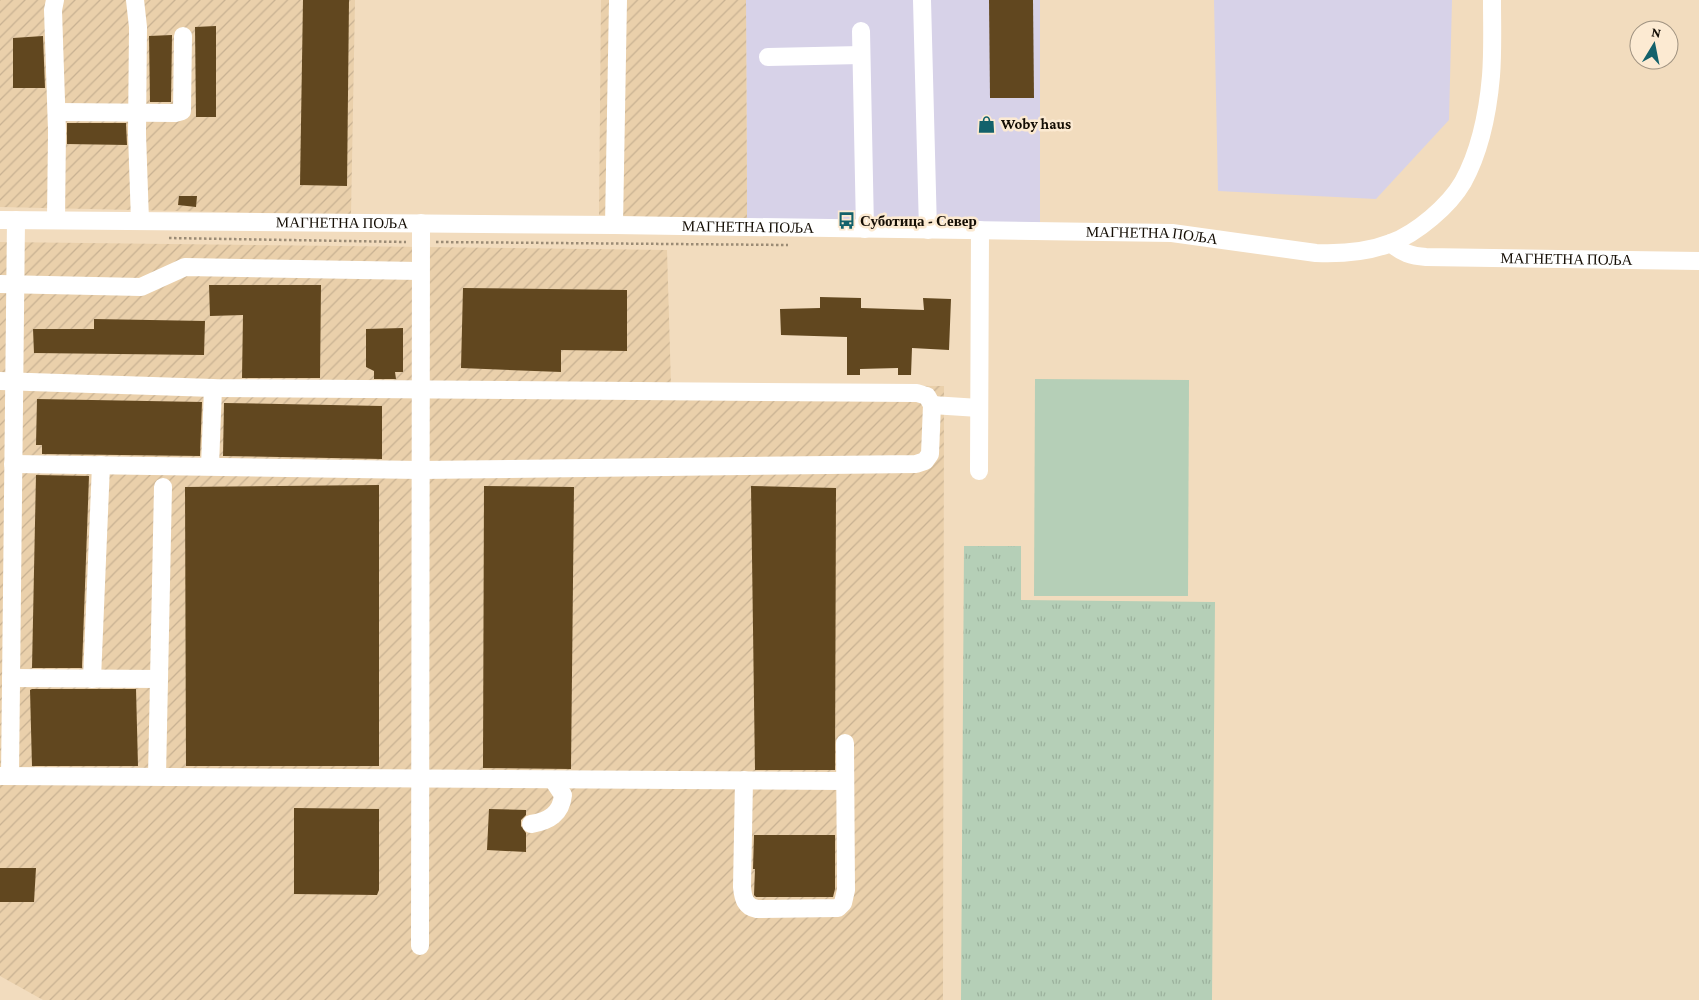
<svg xmlns="http://www.w3.org/2000/svg" width="1699" height="1000" viewBox="0 0 1699 1000" font-family="'Crimson Pro',serif">
	<style>
		.commercial { fill: #d7d2e8 }
		.industrial { fill: url(#industrial-furrows) }
		.grass { fill: url(#grass-tufts) }
		.pitch { fill: #b5cfb7 }
		.building { fill: #61471f }
		.lines { fill: none; stroke-linecap: round; stroke-linejoin: round }
		.path { stroke: #9b8b75; stroke-width: 2.5; stroke-dasharray: 2.5 2.5; stroke-linecap: butt }
		.minor { stroke: #fff; stroke-width: 18 }
		.labels { text-anchor: middle; dominant-baseline: central; stroke-width: 5; stroke-linejoin: round; paint-order: stroke }
		.poi-label { font-size: 15px; font-weight: bold; fill: #140d04; stroke: #fcead2; text-anchor: start }
		.street-label { font-size: 15px; fill: #140d04; stroke: #fcead2 }
	</style>
	<defs>
		<pattern id="industrial-furrows" width="10" height="10" patternUnits="userSpaceOnUse" patternTransform="scale(1.25)"><rect width="10" height="10" fill="#ead0ab"/><path d="M-1 1l2-2M0 10L10 0M9 11l2-2" fill="none" stroke="#c8b192"/></pattern>
		<pattern id="grass-tufts" width="24" height="20" patternUnits="userSpaceOnUse" patternTransform="scale(1.25)"><rect width="24" height="20" fill="#b5cfb7"/><path d="M3 7l-1-3M5 7V3M7 7l1-3M15 17l-1-3M17 17v-4M19 17l1-3" fill="none" stroke="#9bb19c"/></pattern>
	</defs>
	<rect width="100%" height="100%" fill="#f2dcbe"/>
	<g class="commercial">
		<polygon points="746,0 1040,0 1040,223 747,221"/>
		<polygon points="1214,0 1452,0 1449,120 1376,199 1218,191"/>
	</g>
	<g class="industrial">
		<polygon points="0,0 355,0 351,215 0,207"/>
		<polygon points="601,0 746,0 747,221 599,215"/>
		<polygon points="0,242 667,250 671,385 944,386 943,1000 43,1000 0,976"/>
	</g>
	<polygon class="grass" points="964,546 1021,546 1021,600 1215,602 1212,1000 961,1000"/>
	<polygon class="pitch" points="1035,379 1189,380 1188,596 1034,596"/>
	<g class="building">
		<polygon points="303,0 349,0 347,186 300,185"/>
		<polygon points="989,0 1033,0 1034,98 990,98"/>
		<polygon points="216,26 216,117 196,117 195,27"/>
		<polygon points="172,35 171,102 150,102 149,36"/>
		<polygon points="43,36 45,88 13,88 13,38"/>
		<polygon points="67,123 126,123 127,145 67,144"/>
		<polygon points="179,196 197,196 196,207 178,205"/>
		<polygon points="209,285 321,285 320,378 242,378 243,315 210,316"/>
		<polygon points="463,288 627,290 627,351 561,350 561,372 461,368"/>
		<polygon points="820,297 861,298 861,308 924,310 923,298 951,299 949,350 912,348 911,375 898,375 898,368 860,369 860,375 847,375 847,337 781,335 780,309 820,308"/>
		<polygon points="94,319 205,321 204,355 34,353 33,329 94,329"/>
		<polygon points="403,328 403,372 395,372 396,379 374,379 374,371 366,367 366,329"/>
		<polygon points="37,399 202,402 200,456 42,454 42,445 36,445"/>
		<polygon points="224,403 382,406 382,459 223,456"/>
		<polygon points="36,475 89,476 82,668 32,668"/>
		<polygon points="379,485 379,766 186,766 185,487"/>
		<polygon points="484,486 574,487 571,769 483,768"/>
		<polygon points="751,486 836,488 835,770 755,770"/>
		<polygon points="32,689 136,689 138,766 32,766 30,690"/>
		<polygon points="294,808 379,809 379,890 377,895 294,894"/>
		<polygon points="489,809 526,810 526,815 521,820 521,826 526,833 526,852 487,850"/>
		<polygon points="754,835 835,835 835,889 833,897 756,897 754,895 755,869 753,869"/>
		<polygon points="0,868 36,868 34,902 0,902"/>
	</g>
	<g class="lines">
		<g class="path">
			<polyline points="169,238 406,242"/>
			<polyline points="436,242 788,245"/>
		</g>
		<g class="minor">
			<polyline points="55,0 53,10 57,131 56,220"/>
			<polyline points="135,0 138,27 137,134 140,221"/>
			<polyline points="922,0 928,230"/>
			<polyline points="861,31 865,229"/>
			<polyline points="768,57 861,55"/>
			<polyline points="57,112 175,113 182,111 183,36"/>
			<path id="s1" d="M0,220L614,225L1172,233L1316,253C1341,254 1368,252 1391,243C1417,233 1449,206 1463,182C1480,151 1488,111 1491,76C1493,51 1492,25 1492,0"/>
			<polyline points="614,225 618,0"/>
			<path id="s2" d="M1391,243C1402,253 1411,256 1426,257L1699,261"/>
			<polyline points="0,284 141,287 185,267 420,271"/>
			<polyline points="0,381 213,388 917,393 927,396 932,405 930,454 925,461 916,464 420,470 13,464"/>
			<polyline points="932,405 979,408"/>
			<polyline points="210,466 213,388"/>
			<polyline points="979,471 980,230"/>
			<polyline points="11,678 159,679"/>
			<polyline points="92,679 101,465"/>
			<polyline points="0,776 845,781"/>
			<polyline points="10,776 16,220"/>
			<polyline points="157,776 163,487"/>
			<path d="M744,780L742,887C743,898 745,907 757,909L838,908L843,903L846,890L845,743"/>
			<path d="M531,824C549,821 561,814 563,795L553,780"/>
			<polyline points="420,946 421,223"/>
		</g>
	</g>
	<defs>
		<symbol id="shop-bare" viewBox="-9 -9 18 18"><path d="M-5-2.5h2.3a2.7 3.5 0 0 1 5.4 0H5L5.5 6h-11ZM-1.5-2.5h3a1.5 2.3 0 0 0-3 0Z" fill="#13616b" stroke="#fcead2" stroke-width="2.5" paint-order="stroke"/></symbol>
		<symbol id="bus-bare" viewBox="-9 -9 18 18"><path d="M-5-6H5V4H4V6H2V4H-2V6H-4V4H-5ZM-3.5-4V0h7V-4ZM-3.5 1.2v1.5H-2V1.2ZM2 1.2v1.5H3.5V1.2Z" fill="#13616b" stroke="#fcead2" stroke-width="2.5" paint-order="stroke"/></symbol>
	</defs>
	<g fill-rule="evenodd">
		<use href="#shop-bare" x="974" y="112" width="25" height="25"/>
		<use href="#bus-bare" x="834" y="208" width="25" height="25"/>
	</g>
	<g class="labels">
		<g class="poi-label">
			<text x="1001" y="124">Woby haus</text>
			<text x="860" y="221">Суботица - Север</text>
		</g>
		<g class="street-label">
			<text stroke="none"><textPath href="#s1" startOffset="342">МАГНЕТНА ПОЉА</textPath></text>
			<text stroke="none"><textPath href="#s1" startOffset="748">МАГНЕТНА ПОЉА</textPath></text>
			<text stroke="none"><textPath href="#s1" startOffset="1152">МАГНЕТНА ПОЉА</textPath></text>
			<text stroke="none"><textPath href="#s2" startOffset="179">МАГНЕТНА ПОЉА</textPath></text>
		</g>
	</g>
	<g transform="translate(1654 45) rotate(10)"><circle r="24" fill="#fcead2" stroke="#9f9280"/>
	<path d="M0-4L9 19L0 12L-9 19Z" fill="#13616b"/>
	<text y="-8" font-size="14" font-weight="bold" text-anchor="middle" fill="#140d04">N</text>
	</g>
</svg>
